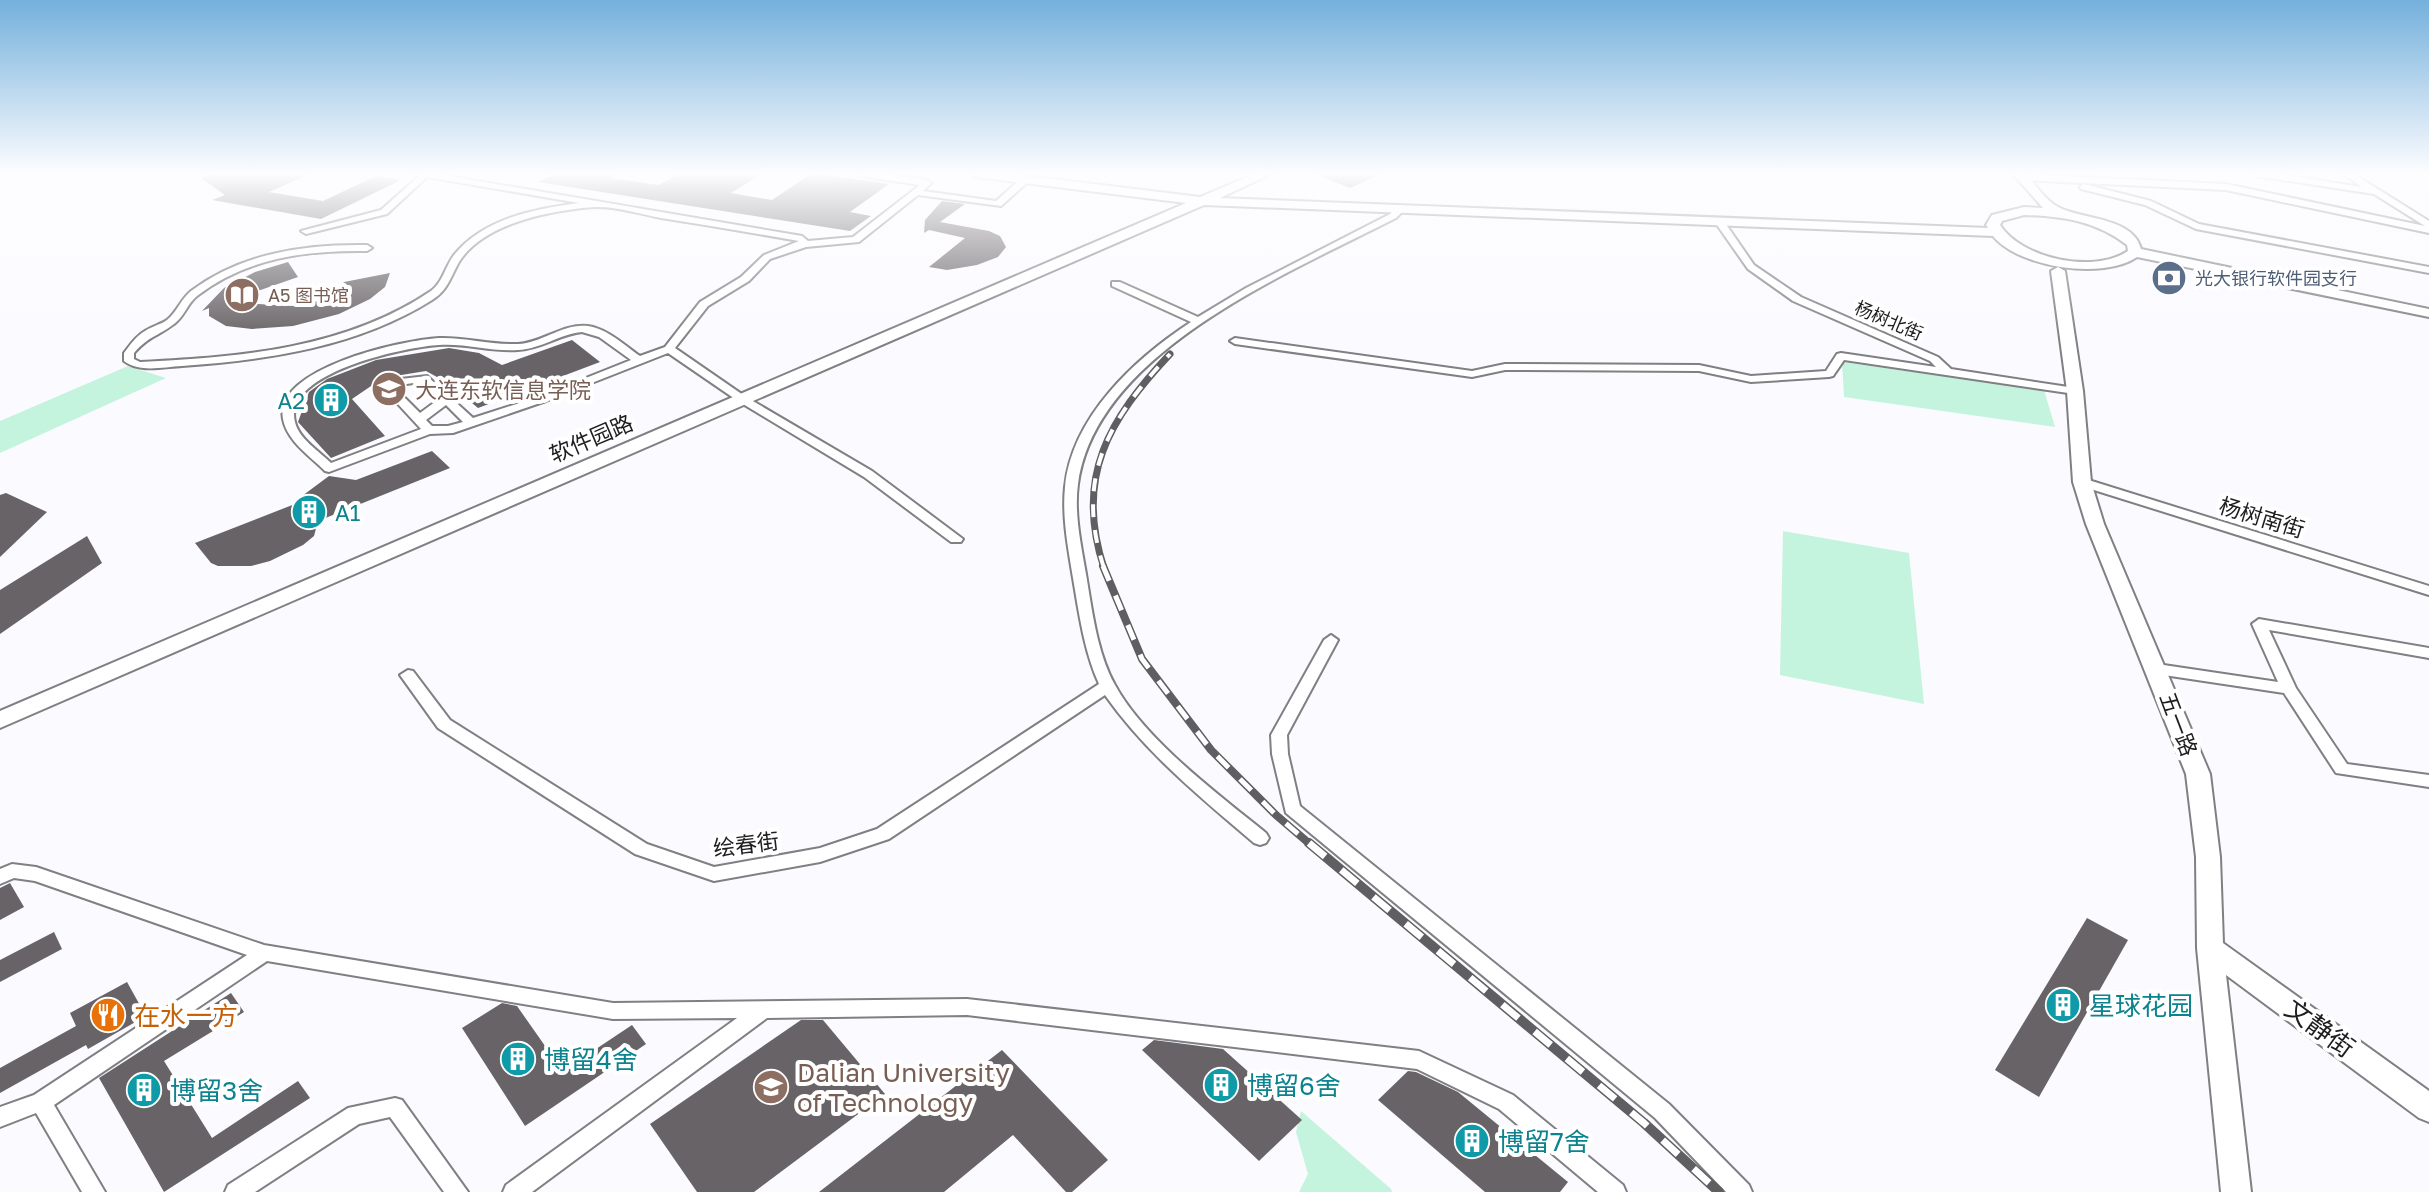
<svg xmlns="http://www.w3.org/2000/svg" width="2429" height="1192" viewBox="0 0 2429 1192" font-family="'Golos Text','Noto Sans SC',sans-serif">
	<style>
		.green { fill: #c4f4dd }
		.building { fill: #686366 }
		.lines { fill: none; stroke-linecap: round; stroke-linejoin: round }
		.street-casing { stroke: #7f7f84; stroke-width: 4 }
		.secondary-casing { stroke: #7f7f84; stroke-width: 4 }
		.street { fill: #fff; fill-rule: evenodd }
		.secondary { fill: #fff; fill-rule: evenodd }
		.rail-far2-casing { stroke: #5f5f61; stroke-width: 7 }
		.rail-far1-casing { stroke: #5f5f61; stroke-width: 8 }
		.rail-casing { stroke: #5f5f61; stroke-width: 10 }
		.rail-far2 { stroke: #fff; stroke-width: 4; stroke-dasharray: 13; stroke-linecap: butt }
		.rail-far1 { stroke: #fff; stroke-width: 5; stroke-dasharray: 16; stroke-linecap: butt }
		.rail { stroke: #fff; stroke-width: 7; stroke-dasharray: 21; stroke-linecap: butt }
		.labels { text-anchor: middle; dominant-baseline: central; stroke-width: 8; stroke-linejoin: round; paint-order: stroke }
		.far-service-label { font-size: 18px; fill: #4e5e75; stroke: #fff; text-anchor: start }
		.far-education-label { font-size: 18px; fill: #785e54; stroke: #fff; text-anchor: start }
		.far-street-label { font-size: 18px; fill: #1e1e20; stroke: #fff }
		.education-label { font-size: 22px; fill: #785e54; stroke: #fff; text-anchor: start }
		.culture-label { font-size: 22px; fill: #0d838f; stroke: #fff; text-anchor: end }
		.street-label { font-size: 22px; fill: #1e1e20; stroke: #fff }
		.near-culture-label { font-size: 26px; fill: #0d838f; stroke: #fff; text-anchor: start }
		.near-food-label { font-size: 26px; fill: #c56008; stroke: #fff; text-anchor: start }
		.near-street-label { font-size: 26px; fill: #1e1e20; stroke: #fff }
		.near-education-label { font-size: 26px; fill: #785e54; stroke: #fff; text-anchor: start }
	</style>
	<rect width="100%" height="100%" fill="#fbfbff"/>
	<g class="green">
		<polygon points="1842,362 2044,390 2055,427 1844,397"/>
		<polygon points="128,366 166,378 0,453 0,421"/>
		<polygon points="1783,531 1909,553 1924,704 1780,675"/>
		<polygon points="1301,1111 1391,1189 1392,1192 1299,1192 1308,1174 1296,1132"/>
	</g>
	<g class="building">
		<polygon points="212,173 312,173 269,192 323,201 376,176 401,180 321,219 212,200 225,195 201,178"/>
		<polygon points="555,173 620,173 610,178 659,185 680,173 763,173 731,193 772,200 812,173 889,184 850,212 871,216 850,231 538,182"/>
		<polygon points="1312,173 1383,173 1350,188"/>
		<polygon points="942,201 965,204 940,222 989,231 1000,236 1006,247 998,257 977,265 947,270 929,267 965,238 929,230 924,233 925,220"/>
		<polygon points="288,262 298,277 226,302 292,306 318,301 337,291 344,282 390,273 385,287 370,299 339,314 293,326 252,329 226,326 209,316 209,308 202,311 224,288 255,272"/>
		<polygon points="572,340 600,362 478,408 448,383 426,371 389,377 374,384 352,399 385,436 331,458 298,422 309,392 327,379 376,360 449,348 479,353 502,365"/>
		<polygon points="432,451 450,468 318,521 314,536 303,545 270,561 251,566 218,566 211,563 195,543 300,502 298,499 329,476 356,480"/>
		<polygon points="6,493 47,512 0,557 0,495"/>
		<polygon points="87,536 102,563 0,634 0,590"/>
		<polygon points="10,883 24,907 0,920 0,888"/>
		<polygon points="2087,918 2128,940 2039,1097 1995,1070"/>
		<polygon points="54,932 62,949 0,982 0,960"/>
		<polygon points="127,982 146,1016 88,1049 86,1045 0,1093 0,1068 76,1026 70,1013"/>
		<polygon points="231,993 244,1012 164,1061 212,1138 298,1081 310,1098 164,1192 99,1078"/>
		<polygon points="502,1003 517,1006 557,1063 581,1047 587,1055 632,1025 646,1044 525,1126 462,1028"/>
		<polygon points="801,1020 823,1020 885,1094 754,1192 697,1192 650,1124"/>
		<polygon points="1154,1040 1223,1049 1302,1120 1259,1161 1142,1050"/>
		<polygon points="1002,1050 1108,1160 1072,1192 1066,1192 1013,1135 944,1192 819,1192"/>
		<polygon points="1408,1071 1416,1072 1458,1092 1568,1182 1560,1192 1485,1192 1378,1100"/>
	</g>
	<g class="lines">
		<defs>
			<g id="street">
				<path d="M413,173H431L802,236L808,241L853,237L920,185L859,176L855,173H876L927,180L931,183L923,191L996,201L1023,177H1029V181L1001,206L918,195L859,242L806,247L770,259L749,281L708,306L675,348L746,397L872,471L963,539L961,542H951L864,477L738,401L668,353L546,401L453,433L430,434L329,472L325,471C310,456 287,441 283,419C273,368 403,340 439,338C465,337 491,345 518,344C542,343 563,323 588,326C608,329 624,345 640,356L665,347L700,302L741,277L764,255L799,241C753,233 707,225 661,218C640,214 616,206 595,207C577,208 559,211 541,215C512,222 476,235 459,262C450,278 448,290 432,300C357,347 268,360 182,366C163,367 139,373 124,361V353C130,345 136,336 145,331C152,326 160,325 167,320C177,312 181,299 191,291C242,253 305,244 367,245L372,248L367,251C306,250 246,258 197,296C187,304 184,317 174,324C157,337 150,335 134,353V359L140,362C240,357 345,349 431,291C443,282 445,267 454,255C484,218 535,209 579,203L427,177L387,214L306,234L301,231L381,210L419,176ZM582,332L599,337L631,360L538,397L473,418L427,376L392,380L385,390L421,429L331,463C319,451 299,439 295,422C282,373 405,347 439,345C465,343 491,352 518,350C541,349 560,334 582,332ZM420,382L439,399L420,413L397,390L400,385ZM446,405L463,422L448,426H432L426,420Z"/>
				<polygon points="2252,173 2271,173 2362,187 2342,173 2352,173 2429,221 2429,233 2226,190 2021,180 2017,177 2021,174 2226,184 2425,226 2374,194 2256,176"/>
				<polygon points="2084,184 2151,201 2199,224 2429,267 2429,273 2196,229 2145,205 2081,189 2080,187"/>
				<path d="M1396,208L1404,210L1396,218C1291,272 1096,351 1078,484C1074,513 1081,545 1086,574C1092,610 1097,653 1115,685C1144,739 1219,795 1266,833L1269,838L1266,843L1260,845L1254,843C1200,797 1146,753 1105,695L889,839L820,862L714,881L635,854L438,728L400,675L408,670L413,671L450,720L647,844L714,867L820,848L877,829L1099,684C1084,651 1079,613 1073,578C1068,548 1062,517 1065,487C1072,416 1136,358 1191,322L1112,286V282H1120L1198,317L1246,288L1390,214Z"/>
				<polygon points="1717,220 1723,220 1754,265 1801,297 1938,357 1951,369 2075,388 2081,391 2075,394 1844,360 1833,376 1829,377 1751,382 1699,371 1505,370 1472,377 1235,344 1230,341 1235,338 1472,371 1505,364 1699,365 1751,376 1826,371 1837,354 1841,353 1936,367 1930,361 1793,301 1748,269 1715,222"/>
				<polygon points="2082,478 2429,586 2429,595 2078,485 2076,482"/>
				<polygon points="2259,619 2429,648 2429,658 2269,630 2296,688 2347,764 2429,775 2429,787 2336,773 2284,693 2157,674 2150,669 2157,664 2278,682 2252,624"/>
				<polygon points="1331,635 1338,640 1287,735 1288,754 1300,806 1669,1104 1749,1185 1752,1192 1726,1192 1655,1118 1286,813 1272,754 1271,735 1324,640"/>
				<polygon points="12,864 36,867 264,945 613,1003 967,999 1419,1051 1513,1095 1623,1185 1626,1192 1598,1192 1499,1109 1417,1069 967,1015 767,1018 532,1192 503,1192 506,1185 737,1018 613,1019 267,961 54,1105 105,1192 82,1192 36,1113 0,1127 0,1107 34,1095 247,955 35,881 14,878 0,884 0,869"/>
				<polygon points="395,1098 402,1100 468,1192 444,1192 390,1117 359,1124 255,1192 225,1192 228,1185 348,1108"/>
			</g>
			<g id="secondary">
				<path d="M970,173H1004L1200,197L1257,173H1273L1220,198L1988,228L1986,225L1992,215L2024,207L2043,208L2012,173H2025C2035,184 2046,202 2060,208C2083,219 2134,218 2141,249L2429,309V317L2137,257C2104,280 2019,268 1993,236L1204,205L0,728V711L1186,203L976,177ZM2024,215C2062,216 2096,221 2127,245L2128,251C2094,274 2022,259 2000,225L2002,221Z"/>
				<polygon points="2058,267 2065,271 2083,391 2091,482 2104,524 2210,774 2220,857 2223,943 2429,1091 2429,1122 2419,1118 2226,975 2251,1192 2221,1192 2197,948 2196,857 2186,774 2086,524 2073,482 2067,391 2051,271"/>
			</g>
		</defs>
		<use href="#street" class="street-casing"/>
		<use href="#secondary" class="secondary-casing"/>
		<use href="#street" class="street"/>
		<use href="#secondary" class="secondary"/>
		<defs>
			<path id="rail-far2" d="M1104,568C1074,477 1109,419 1170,354"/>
			<polyline id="rail-far1" points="1103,566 1142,659 1211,750 1276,815 1311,845"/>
			<polyline id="rail" points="1309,843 1644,1123 1719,1192"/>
		</defs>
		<use href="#rail-far2" class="rail-far2-casing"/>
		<use href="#rail-far1" class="rail-far1-casing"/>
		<use href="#rail" class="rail-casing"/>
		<use href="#rail-far2" class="rail-far2"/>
		<use href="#rail-far1" class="rail-far1"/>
		<use href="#rail" class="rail"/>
	</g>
	<linearGradient id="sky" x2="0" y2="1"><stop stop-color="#74b0dc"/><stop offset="0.51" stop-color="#fdfdff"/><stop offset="1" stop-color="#fdfdff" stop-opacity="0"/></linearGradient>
	<rect width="2429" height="340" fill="url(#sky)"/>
	<defs>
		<symbol id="bank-disc" viewBox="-11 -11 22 22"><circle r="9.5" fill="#5c6f8a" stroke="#fff"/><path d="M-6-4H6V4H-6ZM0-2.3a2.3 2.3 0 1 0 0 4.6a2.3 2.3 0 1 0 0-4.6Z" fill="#fff"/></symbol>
		<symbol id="library-disc" viewBox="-11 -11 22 22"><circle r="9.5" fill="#8d6e63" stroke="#fff"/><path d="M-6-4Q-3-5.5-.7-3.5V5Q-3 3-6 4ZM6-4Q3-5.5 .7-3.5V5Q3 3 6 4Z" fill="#fff"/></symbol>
		<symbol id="university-disc" viewBox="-11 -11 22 22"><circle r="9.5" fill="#8d6e63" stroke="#fff"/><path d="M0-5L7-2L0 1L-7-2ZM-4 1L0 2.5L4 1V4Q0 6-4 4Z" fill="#fff"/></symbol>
		<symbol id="building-disc" viewBox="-11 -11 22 22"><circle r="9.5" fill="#0f9aa8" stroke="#fff"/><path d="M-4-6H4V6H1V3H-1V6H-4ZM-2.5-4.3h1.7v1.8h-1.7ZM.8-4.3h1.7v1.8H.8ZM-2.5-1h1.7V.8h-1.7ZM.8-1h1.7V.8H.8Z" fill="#fff"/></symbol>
		<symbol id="restaurant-disc" viewBox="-11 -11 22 22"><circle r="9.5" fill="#e8710a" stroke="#fff"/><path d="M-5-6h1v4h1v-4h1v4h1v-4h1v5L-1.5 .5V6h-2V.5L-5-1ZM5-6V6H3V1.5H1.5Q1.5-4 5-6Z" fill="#fff"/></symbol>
	</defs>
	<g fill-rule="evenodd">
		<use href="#bank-disc" x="2149" y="258" width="40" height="40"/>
		<use href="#library-disc" x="222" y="275" width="40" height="40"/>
		<use href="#university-disc" x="369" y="369" width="40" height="40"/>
		<use href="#building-disc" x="311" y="380" width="40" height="40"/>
		<use href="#building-disc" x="289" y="492" width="40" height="40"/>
		<use href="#building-disc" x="2043" y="985" width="40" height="40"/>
		<use href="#restaurant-disc" x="88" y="995" width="40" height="40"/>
		<use href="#building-disc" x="498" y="1039" width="40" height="40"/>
		<use href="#building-disc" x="1201" y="1065" width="40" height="40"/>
		<use href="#university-disc" x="751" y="1067" width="40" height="40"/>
		<use href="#building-disc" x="124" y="1070" width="40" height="40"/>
		<use href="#building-disc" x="1452" y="1121" width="40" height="40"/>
	</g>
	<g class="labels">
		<g class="far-service-label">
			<text x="2195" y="278">光大银行软件园支行</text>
		</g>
		<g class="far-education-label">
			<text x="268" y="295">A5 图书馆</text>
		</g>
		<g class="far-street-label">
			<text transform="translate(1889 320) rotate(23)">杨树北街</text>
		</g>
		<g class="education-label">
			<text x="415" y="389">大连东软信息学院</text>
		</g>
		<g class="culture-label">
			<text x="305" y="400">A2</text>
			<text x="335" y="512" text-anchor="start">A1</text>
		</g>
		<g class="street-label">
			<text transform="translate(591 438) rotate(-23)">软件园路</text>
			<text transform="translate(2262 517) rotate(17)">杨树南街</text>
			<text transform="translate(2179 724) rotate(69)">五一路</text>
			<text transform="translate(746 844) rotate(-7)">绘春街</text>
		</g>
		<g class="near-culture-label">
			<text x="2089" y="1005">星球花园</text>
			<text x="544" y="1059">博留4舍</text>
			<text x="1247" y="1085">博留6舍</text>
			<text x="170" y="1090">博留3舍</text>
			<text x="1498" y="1141">博留7舍</text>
		</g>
		<g class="near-food-label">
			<text x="134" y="1015">在水一方</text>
		</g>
		<g class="near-street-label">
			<text transform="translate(2320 1028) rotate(36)">文静街</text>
		</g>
		<g class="near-education-label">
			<text x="797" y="1072">Dalian University<tspan x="797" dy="30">of Technology</tspan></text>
		</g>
	</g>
</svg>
